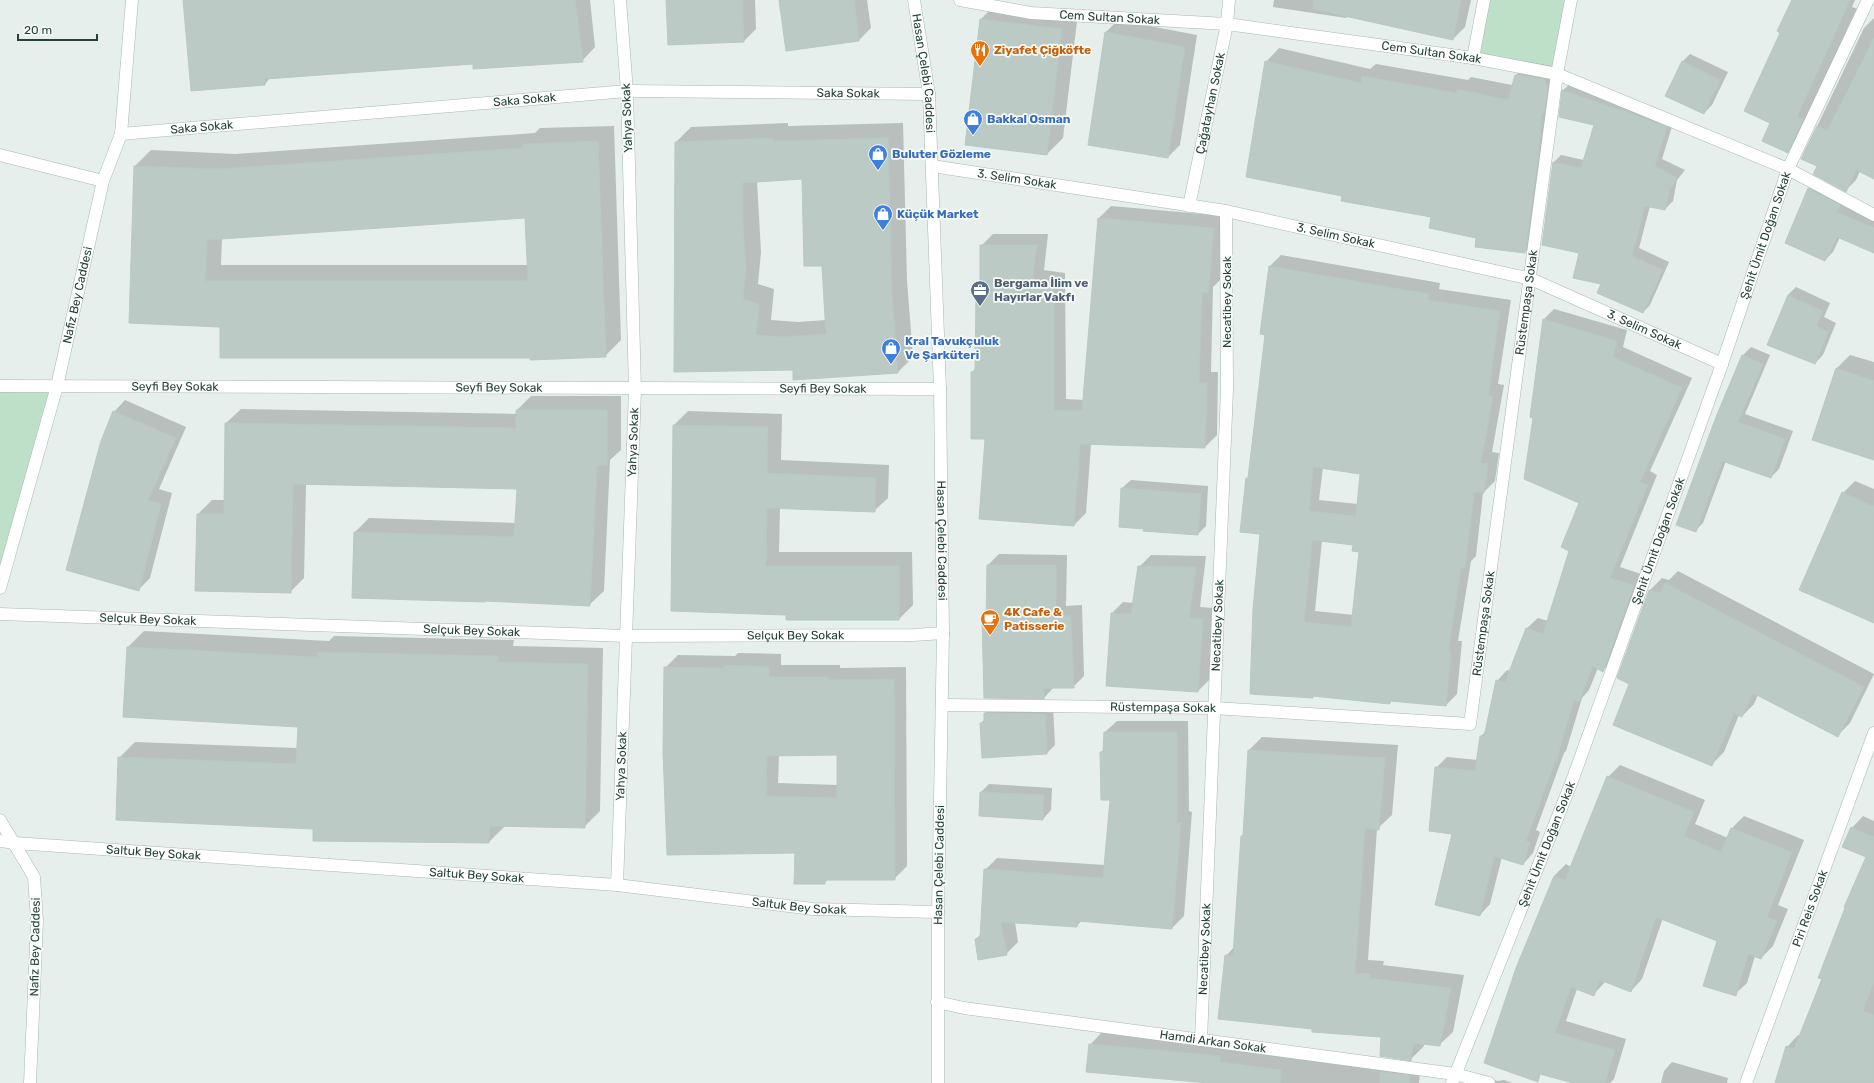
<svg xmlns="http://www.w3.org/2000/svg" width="1874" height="1083" viewBox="0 0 1874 1083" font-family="Rubik,sans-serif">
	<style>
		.green { fill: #bfe0c8 }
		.shadow { fill: #0003; fill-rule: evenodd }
		.building { fill: #bbcac4; stroke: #b8c9c2; fill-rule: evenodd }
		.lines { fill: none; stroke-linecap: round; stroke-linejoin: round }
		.minor-casing { stroke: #a8b8b2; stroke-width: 13 }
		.minor { stroke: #fff; stroke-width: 12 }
		.labels { text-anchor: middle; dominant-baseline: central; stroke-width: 3.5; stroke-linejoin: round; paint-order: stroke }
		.street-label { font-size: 12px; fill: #24423a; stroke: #f7fbf9 }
		.food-label { font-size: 12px; font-weight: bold; fill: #c56008; stroke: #f7fbf9; text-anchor: start }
		.shop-label { font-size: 12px; font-weight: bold; fill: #366cbe; stroke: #f7fbf9; text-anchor: start }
		.service-label { font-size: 12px; font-weight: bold; fill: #4e5e75; stroke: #f7fbf9; text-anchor: start }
	</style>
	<rect width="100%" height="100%" fill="#e6efeb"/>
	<g class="green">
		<polygon points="1484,0 1571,0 1557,74 1473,58"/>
		<polygon points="0,386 57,386 0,588"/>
	</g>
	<g class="shadow">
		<polygon points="184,0 590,0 595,47 582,61 473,63 270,78 265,84"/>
		<polygon points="667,0 755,0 756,29 744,41"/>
		<polygon points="780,0 867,0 871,28 859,40"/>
		<polygon points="1274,0 1359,0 1358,6 1346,18 1273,7"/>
		<polygon points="1388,0 1471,0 1465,27 1453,39"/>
		<polygon points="1793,0 1855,0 1852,7 1860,10 1798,141 1787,151 1772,122 1781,32"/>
		<polygon points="997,3 1078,13 1063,138 1047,154 981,19"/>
		<polygon points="1874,18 1874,178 1860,171 1856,180 1846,190 1818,165 1802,158 1864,28"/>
		<polygon points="1118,20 1197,35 1180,145 1168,157 1106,32"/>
		<polygon points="1279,48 1370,69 1376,64 1468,80 1471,77 1512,85 1516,75 1529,62 1558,67 1538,239 1525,252 1477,237 1432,216 1343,195 1266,62"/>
		<polygon points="1690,54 1728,72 1712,105 1704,113 1682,62"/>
		<polygon points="1571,83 1674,120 1662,159 1685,170 1677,180 1673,201 1665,209 1650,206 1639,248 1669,262 1650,305 1643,312 1602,283 1580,252 1543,244 1554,162 1561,155 1584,160 1595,124 1560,116 1563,90"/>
		<path d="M788,123V126L903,123L907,281L913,357L898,372L794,369L675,371L676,142L691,127ZM803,178L823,265L826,320L798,322L771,320L774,289L758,284L761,252L757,181Z"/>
		<path d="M614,126L621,340L605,356L531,357L221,326L135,166L151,150L235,154L535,133L540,128ZM526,217L528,265H221L222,238Z"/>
		<polygon points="1817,181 1874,217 1874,252 1840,237 1833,252 1825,260 1809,189"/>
		<polygon points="1111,206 1225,216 1220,280 1213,287 1211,372 1218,372 1217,435 1205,447 1091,444 1086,513 1074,525 986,438 972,438 972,372 976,368 977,298 981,293 981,246 993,234 1048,234 1044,270 1065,273 1066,399 1084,400 1099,218"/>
		<path d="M1281,255L1440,283L1439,289L1511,300L1498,384L1504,385L1492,452L1499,453L1495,481L1483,493L1476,556L1471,561L1458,641H1462L1457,694L1446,705L1392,700L1389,703L1314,695L1312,697L1262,533L1247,479L1250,476L1266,334L1270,266ZM1323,467L1361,473L1358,504L1319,500ZM1322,540L1354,544L1360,551L1354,615L1315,611Z"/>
		<polygon points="1796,287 1830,303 1824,317 1836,323 1823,355 1815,363 1788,295"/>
		<polygon points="1554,309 1627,330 1623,347 1692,378 1650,471 1657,475 1620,567 1644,575 1614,660 1603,670 1598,668 1589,690 1582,698 1566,751 1564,753 1536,830 1540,832 1533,853 1523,864 1502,857 1490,904 1480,915 1453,833 1436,768 1447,757 1478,760 1480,737 1486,731 1497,681 1507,670 1511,671 1527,628 1538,618 1548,621 1570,550 1580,503 1534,417 1544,319"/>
		<polygon points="1751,347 1770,355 1745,414 1793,431 1779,469 1771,477 1726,461 1703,523 1695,531 1717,418 1743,355"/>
		<polygon points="1850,355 1874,362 1874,459 1836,369"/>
		<polygon points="531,396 621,396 621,450 610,460 604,591 589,605 486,600 355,532 369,518 516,523 518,488 306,484 304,578 290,592 198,514 212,500 225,500 226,423 241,409 517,414 517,410"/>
		<polygon points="125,400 186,427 159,489 172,493 150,578 139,589 114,412"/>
		<polygon points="688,411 782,414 781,460 889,465 888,498 874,511 780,507 779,552 912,552 913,605 899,619 672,610 674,425"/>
		<polygon points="1131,480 1208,486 1206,526 1198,534 1145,528 1122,488"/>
		<polygon points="1855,481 1874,489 1874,621 1843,493"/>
		<polygon points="999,554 1067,555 1066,606 1082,605 1084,676 1073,687 1054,687 1044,698 985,697 983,619 987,614 988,565"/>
		<polygon points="1151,555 1206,556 1200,607 1213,608 1209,680 1198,691 1112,613 1123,602 1134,603 1139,567"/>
		<polygon points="1678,571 1874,674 1850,723 1838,735 1758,695 1754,704 1742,716 1739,715 1724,752 1712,764 1631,684 1650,590 1662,578 1669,580"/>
		<polygon points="144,631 329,641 334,636 514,640 513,646 603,648 600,811 584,827 505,826 489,842 314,828 119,758 135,742 298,748 299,726 128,647"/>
		<path d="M738,653L781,654V665H840V668L906,667L907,866L894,879H829L824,883L796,852L665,668L678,655L735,656ZM838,754V785L778,783L779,755Z"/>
		<polygon points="993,705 1053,706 1055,745 1047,753 981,723 985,719 985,713"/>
		<polygon points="1117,721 1188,721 1189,811 1192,812 1184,916 1172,928 1082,920 1077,926 1015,922 1018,942 1006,954 976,939 981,934 985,870 997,858 1105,865 1111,799 1101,752 1104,750 1105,732"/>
		<polygon points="1262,737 1398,745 1392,815 1377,829 1368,960 1384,961 1383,965 1464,975 1453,1032 1439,1045 1424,1043 1424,1046 1411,1059 1382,1037 1313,1028 1226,956 1234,947 1242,836 1245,834 1249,750"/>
		<polygon points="1620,765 1705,800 1695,824 1728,838 1732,828 1744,816 1804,840 1778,905 1788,909 1773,946 1761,958 1755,956 1747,983 1735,994 1718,941 1663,918 1642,979 1631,991 1606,981 1593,995 1577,989 1566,1021 1626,1039 1614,1079 1610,1083 1576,1083 1487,1057 1554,876 1566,864 1571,867 1608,777"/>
		<polygon points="989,784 1052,788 1051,810 1043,819 981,792"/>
		<polygon points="1863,816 1874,821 1874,1083 1776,1083 1787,1047 1798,1035 1800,1036 1867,857 1852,828"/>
		<polygon points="1102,1032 1421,1064 1419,1083 1219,1083 1090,1045"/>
		<polygon points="1672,1062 1728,1078 1727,1083 1661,1083 1664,1071"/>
		<polygon points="1486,1078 1498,1081 1504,1080 1512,1083 1481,1083"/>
	</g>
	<g class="building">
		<polygon points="183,0 575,0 583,62 473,69 473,64 265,79 265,85 191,91"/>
		<polygon points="666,0 742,0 744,42 668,45"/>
		<polygon points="779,0 854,0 859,41 786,51"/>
		<polygon points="1314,0 1461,0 1453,40 1313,9"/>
		<polygon points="1792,0 1850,0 1797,117 1803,119 1788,153 1762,141 1770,123 1744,111 1780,33 1777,31"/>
		<polygon points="980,19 1062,29 1047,155 965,145"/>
		<polygon points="1105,32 1185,47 1168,158 1088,145"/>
		<polygon points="1874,38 1874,179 1856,170 1846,192 1813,174 1817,166 1801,159 1817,126 1827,131"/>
		<polygon points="1265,61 1361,83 1362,76 1457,93 1457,89 1508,100 1515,75 1545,79 1545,83 1548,85 1544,113 1542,113 1538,158 1525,253 1475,247 1476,238 1429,228 1431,217 1341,201 1342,196 1246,177"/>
		<polygon points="1682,61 1720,80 1704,114 1665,96"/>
		<polygon points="1562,90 1620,110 1620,109 1667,127 1655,166 1678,178 1670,189 1665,210 1645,206 1632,256 1663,270 1643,313 1597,293 1601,284 1573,278 1579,253 1542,245 1553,162 1581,168 1594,125 1559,117"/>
		<path d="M773,138V141L888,138L892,296L898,373L793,380V370L674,372L675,142ZM802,179L804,266H822L826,334L782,337L756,335L759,304L743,299L746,268L743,227L742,183Z"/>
		<path d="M598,141L606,357L530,360V358H220V327L129,323L134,166L219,169L523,148V144ZM525,218L528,281H205L207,240Z"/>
		<polygon points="1808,188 1840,205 1837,212 1874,228 1874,253 1837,237 1825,261 1785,243"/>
		<polygon points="1098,218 1214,228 1208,293 1202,292 1199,383 1207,383 1205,448 1080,444 1074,526 979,519 985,439 971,439 971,372 975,372 976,297 980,297 980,245 1037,245 1032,282 1054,285 1054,410 1082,411"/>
		<path d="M1269,266L1429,294L1428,300L1500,311L1488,396H1493L1481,463L1488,464L1484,493L1474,492L1465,568H1461L1448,652H1451L1446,706L1390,701V704L1313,696V698L1250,694L1253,609L1260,534L1240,532L1246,478H1248L1265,335L1260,334ZM1313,467L1360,474L1356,516L1309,511ZM1312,540L1353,545L1352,551L1359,552L1351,627L1304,622Z"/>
		<polygon points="1788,295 1823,311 1816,326 1828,332 1815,364 1767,345"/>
		<polygon points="1543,319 1617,341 1613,357 1682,388 1640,482 1648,485 1610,578 1634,585 1603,672 1593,666 1579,702 1574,700 1556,762 1555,762 1526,841 1530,842 1523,865 1494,856 1480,916 1435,905 1452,834 1429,831 1435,767 1475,771 1480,736 1484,737 1496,680 1505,682 1526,628 1543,634 1569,551 1561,547 1579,503 1524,479 1533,418 1530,417"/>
		<polygon points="1742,355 1763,364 1738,422 1785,439 1771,478 1722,461 1696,532 1676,525 1716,417"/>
		<polygon points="1836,368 1874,381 1874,460 1812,440"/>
		<polygon points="516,410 607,410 607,465 597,465 590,606 485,601 485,602 352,598 354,532 514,537 517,489 293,484 291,593 195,591 197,514 224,514 225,423 516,428"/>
		<polygon points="113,411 176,438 148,500 161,504 139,591 66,570 101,441"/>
		<polygon points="673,425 768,427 767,473 876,478 875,512 767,508 766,566 899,566 899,620 786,620 786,615 671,611"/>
		<polygon points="1121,488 1201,494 1198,535 1143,531 1144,529 1119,527"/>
		<polygon points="1842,492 1874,507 1874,623 1799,590"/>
		<polygon points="987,565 1056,565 1056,616 1071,616 1074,688 1044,688 1044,699 984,698 982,618 986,618"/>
		<polygon points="1138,566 1196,567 1189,618 1203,619 1198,692 1106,686 1111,613 1131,614"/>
		<polygon points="1665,583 1864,687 1838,737 1753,693 1742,717 1734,713 1712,766 1613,725 1629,684 1617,678 1649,590 1660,593"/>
		<polygon points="127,647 317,657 317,652 498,656 498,662 588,664 585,828 490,826 489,843 313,841 313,829 116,820 118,757 296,764 298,727 123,717"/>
		<path d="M724,665L769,667V677H828V680L894,679L895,880H825V884H794L795,853L667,855L663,751L664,667L724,668ZM837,755V798L766,796L767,756Z"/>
		<polygon points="984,713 1045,714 1047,754 982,758 980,723 984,723"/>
		<polygon points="1104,732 1177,732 1177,823 1181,823 1172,929 1078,921 1077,927 1001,922 1007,955 978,960 975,939 980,938 984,869 1103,878 1110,800 1101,800 1100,752 1103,752"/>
		<polygon points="1248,750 1385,758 1379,830 1365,828 1355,973 1371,974 1370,978 1451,988 1440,1046 1413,1043 1411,1061 1380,1056 1381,1037 1312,1032 1312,1029 1218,1019 1225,955 1233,956 1241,836 1243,836"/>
		<polygon points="1607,776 1694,812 1684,836 1721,852 1731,828 1792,852 1767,917 1777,921 1761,959 1748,954 1736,996 1703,986 1717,941 1656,917 1631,992 1600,980 1594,996 1571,987 1555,1033 1615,1050 1605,1083 1573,1083 1540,1074 1538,1082 1484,1063 1516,968 1554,876 1565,880"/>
		<polygon points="980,792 1044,795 1043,820 979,816"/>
		<polygon points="1851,827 1874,837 1874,982 1863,1011 1874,1015 1874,1083 1775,1083 1786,1046 1794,1049 1822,979 1818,978 1845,908 1844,907 1866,857 1842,847"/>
		<polygon points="1089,1044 1220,1056 1220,1062 1281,1070 1280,1083 1208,1083 1086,1072"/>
		<polygon points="1380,1072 1410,1075 1409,1083 1380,1083"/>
	</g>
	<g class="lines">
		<defs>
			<g id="minor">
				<path id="s1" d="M914,0L929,94L940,389L943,633L938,912V1083"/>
				<path id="s2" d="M960,0L1031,13L1227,24L1473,58L1557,74L1788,169L1874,215"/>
				<polyline points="1473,58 1484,0"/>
				<path id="s3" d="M121,134L627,91L929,94"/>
				<polyline points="0,155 103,181"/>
				<path id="s4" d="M932,166L1226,211L1531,279L1722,364"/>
				<path id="s5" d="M1189,206L1227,24L1229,0"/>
				<path id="s6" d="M0,386L940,389"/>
				<path id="s7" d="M0,588L57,386L103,181L121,134L132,0"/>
				<path id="s8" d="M0,614L626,636L914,635L943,633"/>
				<path id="s9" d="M942,705L1214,708L1470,724L1557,74L1571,0"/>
				<polyline points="0,820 34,877 37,921 30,1083"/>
				<path id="s10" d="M0,841L15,843L617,885L813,909L938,912"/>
				<path id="s11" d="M617,885L635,390L627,91L620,0"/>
				<path id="s12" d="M937,1002L964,1008L1455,1074L1489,1083"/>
				<path id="s13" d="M1201,1040L1227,389L1226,211"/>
				<path id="s14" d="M1452,1083L1572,781L1722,364L1788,169L1868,0"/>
				<path id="s15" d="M1746,1083L1874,733"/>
			</g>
		</defs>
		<use href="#minor" class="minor-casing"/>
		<use href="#minor" class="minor"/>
	</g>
	<defs>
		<symbol id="restaurant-pin" viewBox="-11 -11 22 30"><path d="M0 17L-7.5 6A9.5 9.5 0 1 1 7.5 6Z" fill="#e8710a" stroke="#f7fbf9"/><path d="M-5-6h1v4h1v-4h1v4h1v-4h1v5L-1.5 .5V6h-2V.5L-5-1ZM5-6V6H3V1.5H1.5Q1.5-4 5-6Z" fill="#fff"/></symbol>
		<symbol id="shop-pin" viewBox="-11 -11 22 30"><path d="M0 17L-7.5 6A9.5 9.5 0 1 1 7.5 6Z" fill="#3f7fe0" stroke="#f7fbf9"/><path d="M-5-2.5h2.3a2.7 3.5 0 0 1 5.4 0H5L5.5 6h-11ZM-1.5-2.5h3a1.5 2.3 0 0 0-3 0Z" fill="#fff"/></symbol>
		<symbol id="office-pin" viewBox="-11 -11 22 30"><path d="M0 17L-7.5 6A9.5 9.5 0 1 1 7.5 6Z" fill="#5c6f8a" stroke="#f7fbf9"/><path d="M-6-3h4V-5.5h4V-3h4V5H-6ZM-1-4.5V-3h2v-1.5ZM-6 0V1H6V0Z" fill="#fff"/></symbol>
		<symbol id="cafe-pin" viewBox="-11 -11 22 30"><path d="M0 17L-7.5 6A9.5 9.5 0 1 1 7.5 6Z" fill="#e8710a" stroke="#f7fbf9"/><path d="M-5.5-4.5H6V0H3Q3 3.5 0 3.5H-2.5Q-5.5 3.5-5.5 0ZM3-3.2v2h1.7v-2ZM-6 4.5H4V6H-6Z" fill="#fff"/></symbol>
	</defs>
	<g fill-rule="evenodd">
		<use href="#restaurant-pin" x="969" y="39" width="22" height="30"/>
		<use href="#shop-pin" x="962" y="108" width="22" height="30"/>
		<use href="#shop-pin" x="867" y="143" width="22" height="30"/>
		<use href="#shop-pin" x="872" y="203" width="22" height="30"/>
		<use href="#office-pin" x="969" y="279" width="22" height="30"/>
		<use href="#shop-pin" x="880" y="337" width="22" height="30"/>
		<use href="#cafe-pin" x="979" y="608" width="22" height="30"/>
	</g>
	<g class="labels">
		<g class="street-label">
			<text stroke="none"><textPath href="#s2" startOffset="151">Cem Sultan Sokak</textPath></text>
			<text stroke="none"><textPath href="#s2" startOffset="475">Cem Sultan Sokak</textPath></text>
			<text stroke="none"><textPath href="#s1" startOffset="74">Hasan Çelebi Caddesi</textPath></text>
			<text stroke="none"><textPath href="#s3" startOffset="729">Saka Sokak</textPath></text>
			<text stroke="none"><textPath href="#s3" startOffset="405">Saka Sokak</textPath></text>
			<text stroke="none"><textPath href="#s5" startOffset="105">Çağatayhan Sokak</textPath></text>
			<text transform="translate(627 118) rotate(-92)">Yahya Sokak</text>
			<text stroke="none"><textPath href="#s3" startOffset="81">Saka Sokak</textPath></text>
			<text stroke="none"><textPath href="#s4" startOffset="86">3. Selim Sokak</textPath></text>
			<text stroke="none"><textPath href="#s14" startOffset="904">Şehit Ümit Doğan Sokak</textPath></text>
			<text stroke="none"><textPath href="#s4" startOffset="410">3. Selim Sokak</textPath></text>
			<text stroke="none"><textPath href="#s7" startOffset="303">Nafiz Bey Caddesi</textPath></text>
			<text transform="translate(1227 302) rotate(-90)">Necatibey Sokak</text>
			<text stroke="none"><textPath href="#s9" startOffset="954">Rüstempaşa Sokak</textPath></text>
			<text stroke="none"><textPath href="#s4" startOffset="734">3. Selim Sokak</textPath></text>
			<text stroke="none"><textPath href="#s6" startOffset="175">Seyfi Bey Sokak</textPath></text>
			<text stroke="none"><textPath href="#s6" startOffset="499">Seyfi Bey Sokak</textPath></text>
			<text stroke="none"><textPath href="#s6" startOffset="823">Seyfi Bey Sokak</textPath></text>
			<text stroke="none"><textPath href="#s11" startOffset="443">Yahya Sokak</textPath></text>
			<text stroke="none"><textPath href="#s1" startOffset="542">Hasan Çelebi Caddesi</textPath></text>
			<text stroke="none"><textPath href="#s14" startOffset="580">Şehit Ümit Doğan Sokak</textPath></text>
			<text stroke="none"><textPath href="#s8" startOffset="148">Selçuk Bey Sokak</textPath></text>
			<text stroke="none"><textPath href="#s9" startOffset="630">Rüstempaşa Sokak</textPath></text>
			<text stroke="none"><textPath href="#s13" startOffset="415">Necatibey Sokak</textPath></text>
			<text stroke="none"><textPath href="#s8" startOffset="472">Selçuk Bey Sokak</textPath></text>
			<text stroke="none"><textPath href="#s8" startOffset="796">Selçuk Bey Sokak</textPath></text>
			<text stroke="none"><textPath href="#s9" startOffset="221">Rüstempaşa Sokak</textPath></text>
			<text stroke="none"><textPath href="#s11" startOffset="119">Yahya Sokak</textPath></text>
			<text stroke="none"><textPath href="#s14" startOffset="257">Şehit Ümit Doğan Sokak</textPath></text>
			<text stroke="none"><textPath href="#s10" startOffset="154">Saltuk Bey Sokak</textPath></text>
			<text transform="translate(939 865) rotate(-89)">Hasan Çelebi Caddesi</text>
			<text stroke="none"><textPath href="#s10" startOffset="478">Saltuk Bey Sokak</textPath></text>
			<text stroke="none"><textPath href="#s10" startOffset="802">Saltuk Bey Sokak</textPath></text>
			<text stroke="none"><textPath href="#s15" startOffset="186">Piri Reis Sokak</textPath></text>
			<text transform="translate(35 947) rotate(-89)">Nafiz Bey Caddesi</text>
			<text stroke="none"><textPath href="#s13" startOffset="91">Necatibey Sokak</textPath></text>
			<text stroke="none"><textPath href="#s12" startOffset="279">Hamdi Arkan Sokak</textPath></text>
		</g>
		<g class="food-label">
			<text x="994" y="50">Ziyafet Çiğköfte</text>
			<text x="1004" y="612">4K Cafe &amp;<tspan x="1004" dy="14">Patisserie</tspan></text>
		</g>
		<g class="shop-label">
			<text x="987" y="119">Bakkal Osman</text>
			<text x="892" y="154">Buluter Gözleme</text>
			<text x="897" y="214">Küçük Market</text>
			<text x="905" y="341">Kral Tavukçuluk<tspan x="905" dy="14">Ve Şarküteri</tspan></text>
		</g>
		<g class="service-label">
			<text x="994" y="283">Bergama İlim ve<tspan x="994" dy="14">Hayırlar Vakfı</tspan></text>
		</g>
	</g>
	<path d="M18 34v6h79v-6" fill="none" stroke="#24423a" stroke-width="2"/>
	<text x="24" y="34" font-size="12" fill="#24423a" stroke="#f7fbf9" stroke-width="3" paint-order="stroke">20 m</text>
</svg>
